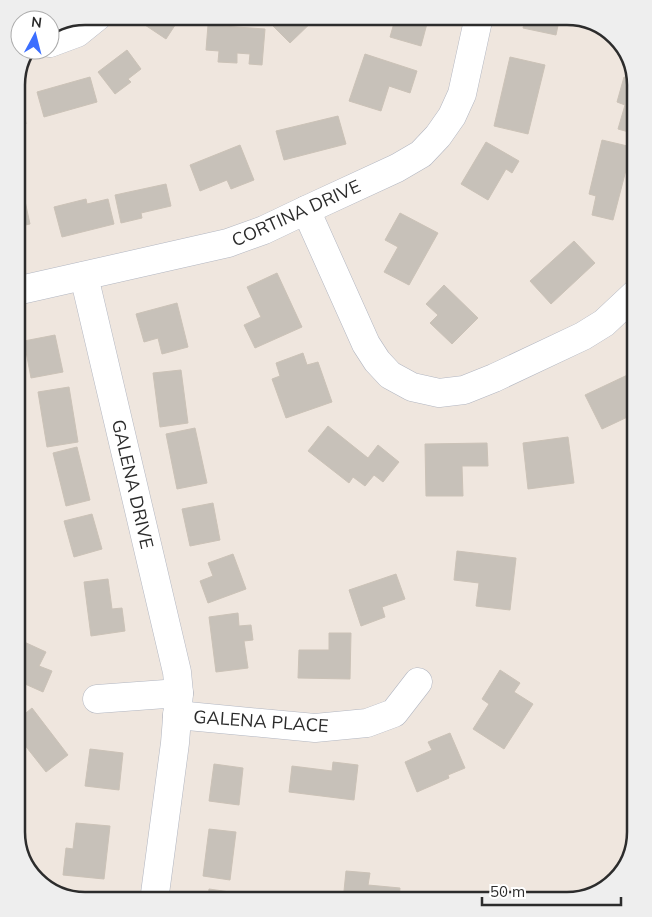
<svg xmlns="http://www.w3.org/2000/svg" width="652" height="917" viewBox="0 0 652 917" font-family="Mulish,sans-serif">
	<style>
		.building { fill: #c7c1b9; stroke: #cbc2b7 }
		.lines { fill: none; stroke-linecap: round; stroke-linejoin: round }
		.minor-casing { stroke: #b2b6c1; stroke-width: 29 }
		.minor { stroke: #fff; stroke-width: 28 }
		.labels { text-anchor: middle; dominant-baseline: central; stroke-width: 4; stroke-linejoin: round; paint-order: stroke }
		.street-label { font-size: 18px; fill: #2c2c2c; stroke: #fff }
		.rim { fill: none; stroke: #2c2c2c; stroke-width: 2.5 }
	</style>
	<rect width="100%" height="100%" fill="#efe6de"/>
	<g class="building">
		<polygon points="146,16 181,16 166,39 142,23"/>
		<polygon points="277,16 318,16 290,43 270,23"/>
		<polygon points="396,16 429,16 421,46 390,37"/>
		<polygon points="526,16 560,16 556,35 523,28"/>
		<polygon points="208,25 265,29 262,65 249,64 250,54 237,53 237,63 218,62 219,51 206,50"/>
		<polygon points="127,50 141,69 128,79 131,82 115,94 98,72"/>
		<polygon points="365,54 417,71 410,93 389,86 381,111 349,101"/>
		<polygon points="510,57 545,65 528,134 494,126"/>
		<polygon points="90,77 97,102 44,117 37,92"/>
		<polygon points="624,77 634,80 636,85 636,134 618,129 625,105 617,102"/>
		<polygon points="22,99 26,124 16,126 16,100"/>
		<polygon points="338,116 346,144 284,160 276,131"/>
		<polygon points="602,140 636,148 635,172 626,170 613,220 592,215 596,196 589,194"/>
		<polygon points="486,142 519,161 512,173 506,169 488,200 461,184"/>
		<polygon points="240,145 254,180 231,189 227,180 200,191 190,165"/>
		<polygon points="166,184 171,206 141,213 142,218 121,223 115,195"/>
		<polygon points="86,199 87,204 108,199 114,224 62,237 54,207"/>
		<polygon points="25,201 30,224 16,227 16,203"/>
		<polygon points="400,213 438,233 409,285 384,272 398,247 385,240"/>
		<polygon points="574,241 595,263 551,304 530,281"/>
		<polygon points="277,273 302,327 255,348 244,325 261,317 247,287"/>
		<polygon points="444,285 478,318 452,344 430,323 438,315 426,304"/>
		<polygon points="177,303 188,347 162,354 158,338 144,342 136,314"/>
		<polygon points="55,335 63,372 31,378 24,341"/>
		<polygon points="303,353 307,365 318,362 332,402 286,418 272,379 280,376 276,363"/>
		<polygon points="181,370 188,423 160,427 153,373"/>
		<polygon points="636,371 636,413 602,429 585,395"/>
		<polygon points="69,387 78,442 47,447 38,392"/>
		<polygon points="328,426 368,458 378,445 399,462 383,482 374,475 365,486 353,477 349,483 308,451"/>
		<polygon points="195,428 207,483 177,489 166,434"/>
		<polygon points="568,437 574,483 528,489 523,443"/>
		<polygon points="487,443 488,466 462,466 463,496 426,496 425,444"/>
		<polygon points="77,447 90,500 66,506 53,453"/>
		<polygon points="213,503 220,540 190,546 182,509"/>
		<polygon points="92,514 102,549 74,557 64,521"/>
		<polygon points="457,551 516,558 510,610 476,606 479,583 454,580"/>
		<polygon points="233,554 246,589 208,603 200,581 213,576 208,563"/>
		<polygon points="396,574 405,599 382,607 385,617 361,626 349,590"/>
		<polygon points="108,579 112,609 122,608 125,631 91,636 84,582"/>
		<polygon points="238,613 239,626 251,625 253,640 244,641 248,668 216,672 209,617"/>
		<polygon points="329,633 351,633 350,679 298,678 299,650 329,650"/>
		<polygon points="22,641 46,652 39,666 52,671 43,692 16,680 16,653"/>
		<polygon points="500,670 520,683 514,692 533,704 504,749 473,729 489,704 482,699"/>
		<polygon points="32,708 68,755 46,772 16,734 16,721"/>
		<polygon points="450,733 465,768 448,775 449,778 417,792 405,762 432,750 428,742"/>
		<polygon points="90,749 123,753 119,790 85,786"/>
		<polygon points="333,762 358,765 354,800 289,792 292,766 332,771"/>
		<polygon points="214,764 243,768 239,805 209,801"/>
		<polygon points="76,823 110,826 104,879 63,875 66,848 73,849"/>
		<polygon points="209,829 236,832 230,880 203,876"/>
		<polygon points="346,871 370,873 368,885 400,888 399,901 343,901"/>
		<polygon points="209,889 237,893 236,901 208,901"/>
		<polygon points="66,892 104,897 103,901 81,901 66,896"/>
	</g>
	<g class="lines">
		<defs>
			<g id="minor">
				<polyline points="50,43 77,33 98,16"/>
				<polyline points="306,210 366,344 377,361 390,375 412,387 439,393 464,390 494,378 583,336 604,323 636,293"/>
				<polyline points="84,276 177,672 179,693 175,743 154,901"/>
				<polyline points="16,291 228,243 264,230 306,210 397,168 421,154 438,136 452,116 462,94 479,16"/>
				<polyline points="97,699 179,693"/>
				<polyline points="177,715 315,728 367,723 394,713 418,682"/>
			</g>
		</defs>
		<use href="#minor" class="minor-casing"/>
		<use href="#minor" class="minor"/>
	</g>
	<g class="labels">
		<g class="street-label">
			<text transform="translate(296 213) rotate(-24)">CORTINA DRIVE</text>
			<text transform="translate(133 484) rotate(77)">GALENA DRIVE</text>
			<text transform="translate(261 721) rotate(4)">GALENA PLACE</text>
		</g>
	</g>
	<path d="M0 0H652V917H0ZM85 25H567A60 60 0 0 1 627 85V832A60 60 0 0 1 567 892H85A60 60 0 0 1 25 832V85A60 60 0 0 1 85 25Z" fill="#eee" fill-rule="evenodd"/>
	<path class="rim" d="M85 25H567A60 60 0 0 1 627 85V832A60 60 0 0 1 567 892H85A60 60 0 0 1 25 832V85A60 60 0 0 1 85 25Z"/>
	<g transform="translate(35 35) rotate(7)"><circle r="24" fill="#ffffff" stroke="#ababab"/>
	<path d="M0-4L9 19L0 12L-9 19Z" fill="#3b6eff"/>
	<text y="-8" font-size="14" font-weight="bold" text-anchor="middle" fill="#2c2c2c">N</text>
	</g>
	<path d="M482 897v8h139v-8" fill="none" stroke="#2c2c2c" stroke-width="2.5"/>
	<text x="490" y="897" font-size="15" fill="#2c2c2c" stroke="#ffffff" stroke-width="4" paint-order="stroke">50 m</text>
</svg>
